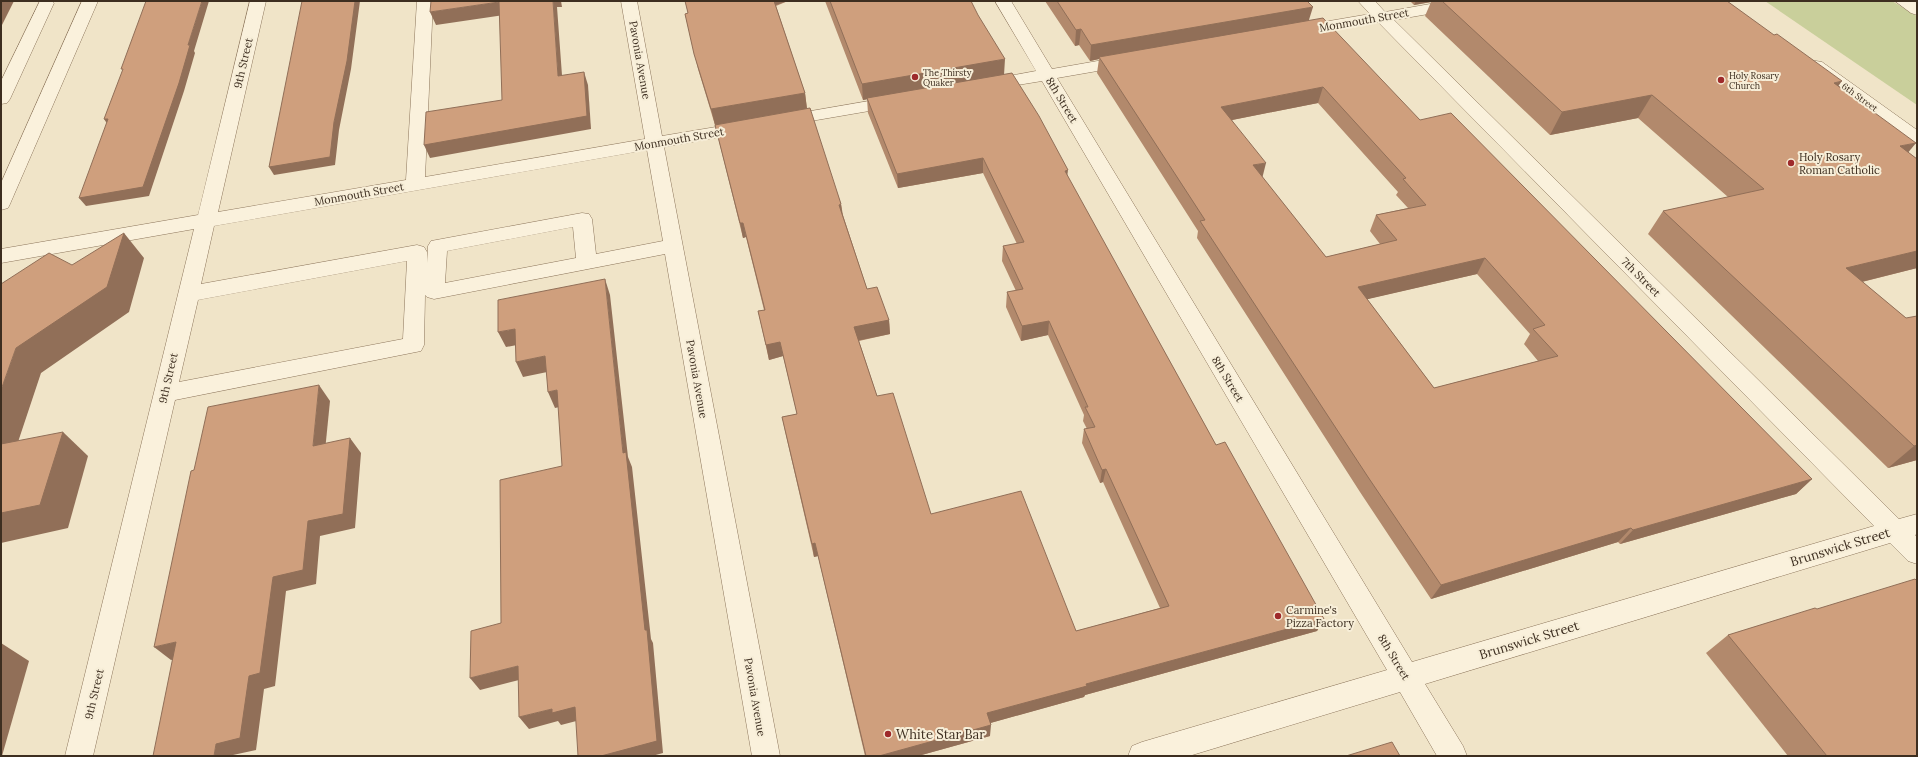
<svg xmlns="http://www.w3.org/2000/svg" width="1918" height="757" viewBox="0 0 1918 757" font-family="Lora,serif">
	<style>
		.green { fill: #c9cf9b }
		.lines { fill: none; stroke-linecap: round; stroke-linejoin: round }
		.minor-casing { stroke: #8d765c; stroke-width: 1 }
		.minor { fill: #faf1dc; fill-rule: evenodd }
		.wall { fill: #b2896c; fill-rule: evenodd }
		.shaded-wall { fill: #916f58 }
		.building { fill: #cf9f7d; stroke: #916f58; fill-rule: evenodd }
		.poi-dot { fill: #9e2a2b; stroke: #f7eed8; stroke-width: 1.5 }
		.labels { text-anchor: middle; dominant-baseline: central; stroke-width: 4; stroke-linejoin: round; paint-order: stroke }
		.far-poi-label { font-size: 9px; fill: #3d2e20; stroke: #f7eed8; text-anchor: start }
		.far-street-label { font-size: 9px; fill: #3d2e20; stroke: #f7eed8 }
		.street-label { font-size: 11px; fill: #3d2e20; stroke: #f7eed8 }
		.poi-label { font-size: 11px; fill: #3d2e20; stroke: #f7eed8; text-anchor: start }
		.near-street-label { font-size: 13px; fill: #3d2e20; stroke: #f7eed8 }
		.near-poi-label { font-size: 13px; fill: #3d2e20; stroke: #f7eed8; text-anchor: start }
	</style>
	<rect width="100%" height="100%" fill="#f0e4c8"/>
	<polygon class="green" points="1765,1 1892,1 1917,16 1917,105"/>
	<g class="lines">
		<defs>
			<g id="minor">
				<polygon points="40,1 52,1 54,3 10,99 7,103 1,104 1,81"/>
				<polygon points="82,1 98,1 10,204 8,208 1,210 1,183"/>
				<path d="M250,1H266L218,212L406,180L417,1H433L425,177L645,139L621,1H637L662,136L746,122L752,123L755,127L752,131L664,147L780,756H752L665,254L434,299L427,297L425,295L424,345L421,351L175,400L93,756H65L194,229L1,263V249L198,215ZM647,150L663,241L596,254L592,219L589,214L582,213L431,241L428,246L427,263V252L424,247L417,245L201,284L214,226ZM573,227L576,258L445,283L447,251ZM407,261L403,339L179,382L198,300Z"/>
				<polygon points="995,1 1011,1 1052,69 1126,56 1132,57 1134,61 1132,65 1126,66 1057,78 1412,662 1874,526 1378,22 1300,36 1294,34 1292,31 1294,28 1300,26 1370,14 1358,1 1375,1 1385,12 1447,1 1482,1 1479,4 1474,6 1394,20 1899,519 1917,514 1917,534 1915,535 1917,537 1917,564 1908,561 1890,543 1425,684 1463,746 1467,756 1437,756 1400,692 1189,756 1128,756 1132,746 1142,742 1387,670 1042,81 987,90 981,89 979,85 981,81 987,80 1036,71"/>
				<polygon points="1895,1 1914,1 1917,3 1917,15 1911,13"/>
				<polygon points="1816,61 1822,62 1917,130 1917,144 1911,142 1810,70 1808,66 1810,62"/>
				<polygon points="898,96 904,97 907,101 904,105 782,126 776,125 773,121 776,117 782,116"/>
			</g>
		</defs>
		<use href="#minor" class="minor-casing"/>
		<use href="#minor" class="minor"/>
	</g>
	<g class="wall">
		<polygon points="685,1 788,1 776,6 805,93 807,109 841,204 843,215 867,289 889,320 890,334 859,341 877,396 931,514 1076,631 1160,608 1103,482 1100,483 1082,443 1084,429 1087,429 1083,421 1084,415 1048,335 1021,341 1006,307 1007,292 1016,291 1002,261 1003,246 1017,244 983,173 898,188 868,113 867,99 863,100 825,1 971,1 1004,75 1067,176 1216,445 1324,619 1317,631 1085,695 1084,697 990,723 990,736 918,756 865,756 818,556 814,557 785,431 782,417 797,414 783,356 769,360 758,311 764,310 746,237 743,238 715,125 698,69 685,14 688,13"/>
		<path d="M1045,1H1307L1309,21L1420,120L1812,479L1796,494L1620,544L1618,542L1431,599L1360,492L1197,238L1198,231L1097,73L1099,59L1090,61L1079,45L1075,46ZM1318,103L1398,192L1396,195L1408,208L1376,215L1370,231L1380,244L1326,257L1262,177L1232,120ZM1477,274L1530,334L1524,344L1538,361L1434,388L1367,299Z"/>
		<polygon points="1410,1 1727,1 1839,86 1908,152 1917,159 1917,268 1862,282 1906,318 1917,460 1888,468 1648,234 1663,211 1728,197 1638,118 1550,135 1425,16 1431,2 1414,5"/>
		<polygon points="1817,609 1917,756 1788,756 1706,653 1728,635"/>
	</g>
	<g class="shaded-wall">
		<polygon points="1,1 14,1 1,27"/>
		<polygon points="202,1 209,1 194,51 195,53 184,91 149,196 86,206 79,198 188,45"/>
		<polygon points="355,1 360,1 351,69 339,130 335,165 274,175 269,167 334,122"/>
		<polygon points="553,1 561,1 562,7 557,7 563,89 558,76"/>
		<polygon points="772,1 788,1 773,6"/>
		<polygon points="1416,1 1431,1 1431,2 1414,5"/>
		<polygon points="499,2 504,15 436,25 430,12"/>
		<polygon points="1313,7 1308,23 1099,57 1099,59 1090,61 1091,45"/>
		<polygon points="1081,29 1079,45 1075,46 1076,30"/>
		<polygon points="1005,59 1004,75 863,100 862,84"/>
		<polygon points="584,72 588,85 591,129 430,158 424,145"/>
		<polygon points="1842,81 1825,104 1834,83"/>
		<polygon points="1323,87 1318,103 1217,123 1221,107"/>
		<polygon points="805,93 807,109 715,125 711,109"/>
		<polygon points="1652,95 1638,118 1550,135 1562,112"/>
		<polygon points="104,119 108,119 110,128"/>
		<polygon points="1916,143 1897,166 1900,146"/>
		<polygon points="983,158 983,173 898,188 897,174"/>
		<polygon points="1266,163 1262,179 1253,165"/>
		<polygon points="1068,170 1066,185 1065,171"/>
		<polygon points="841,204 843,219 839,205"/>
		<polygon points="740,223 743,223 746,237 743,238"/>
		<polygon points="124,233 144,258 129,312 41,373 8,472 1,466 1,390 16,348"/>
		<polygon points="1917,251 1917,268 1825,291 1846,268"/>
		<polygon points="1485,258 1477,274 1351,303 1358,287"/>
		<polygon points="605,279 610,295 628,457 632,467 651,639 653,643 663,753 652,756 601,756 623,453"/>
		<polygon points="889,320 890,334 856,341 854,327"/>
		<polygon points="1049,321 1048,335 1021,341 1022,326"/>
		<polygon points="515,329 522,344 506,347 498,332"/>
		<polygon points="780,342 783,356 769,360 766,345"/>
		<polygon points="545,356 552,371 523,377 516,362"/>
		<polygon points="319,385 330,401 324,461 313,446"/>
		<polygon points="557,390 564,406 555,408 548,392"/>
		<polygon points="63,432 88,456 68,528 1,543 1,513"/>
		<polygon points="350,438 361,453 355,528 320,536 316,584 286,591 275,686 264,689 256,750 233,755 233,756 214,756 216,744 249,676 273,577 308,521"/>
		<polygon points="1917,445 1917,460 1888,468 1914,446"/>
		<polygon points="1106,469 1103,482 1100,483 1102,470"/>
		<polygon points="1812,479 1796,494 1620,544 1633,530"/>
		<polygon points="1631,528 1618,542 1431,599 1441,585"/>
		<polygon points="815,543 818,556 814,557 812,544"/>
		<polygon points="1324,619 1317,631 1085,695 1084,697 987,724 987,713 1086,684"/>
		<polygon points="176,642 193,655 171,660 154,647"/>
		<polygon points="1,643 29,661 2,756 1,756"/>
		<polygon points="518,666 527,678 480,690 470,678"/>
		<polygon points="575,707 584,719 561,725 558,721 529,729 519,717 552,709"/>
		<polygon points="991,725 990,736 918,756 879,756"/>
	</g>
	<g class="building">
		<polygon points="146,1 202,1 188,45 190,45 179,83 143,187 79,198 108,119 104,119 123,69 121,69"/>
		<polygon points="302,1 355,1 347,61 334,122 330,157 269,167"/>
		<polygon points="431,1 553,1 558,76 584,72 587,116 424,145 426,112 502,100 499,2 430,12"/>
		<polygon points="685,1 774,1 805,93 711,109 694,54 685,14 688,13"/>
		<polygon points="830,1 971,1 978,15 1005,59 862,84"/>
		<polygon points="1057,1 1307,1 1313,7 1091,45 1081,29 1076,30"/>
		<polygon points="1442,1 1727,1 1774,35 1777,34 1842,81 1834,83 1916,143 1900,146 1917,159 1917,251 1846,268 1906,318 1917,316 1917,445 1914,446 1663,211 1764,189 1652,95 1562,112"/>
		<path d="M1323,18L1420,120L1451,113L1812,479L1633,530L1631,528L1441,585L1368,477L1200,221L1205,220L1099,57ZM1323,87L1406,178L1403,179L1426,205L1376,215L1397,240L1326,257L1253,165L1266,163L1221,107ZM1485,258L1545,325L1533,329L1558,356L1434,388L1358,287Z"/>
		<polygon points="1012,73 1039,116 1068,170 1065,171 1216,445 1225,442 1324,619 1086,684 1087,686 987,713 991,725 879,756 866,756 815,543 812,544 782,417 797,414 780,342 766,345 758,311 765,310 743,223 740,223 715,125 810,108 841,204 839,205 867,289 877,287 889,320 854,327 877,396 893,393 931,514 1021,491 1076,631 1169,606 1106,469 1102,470 1084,429 1095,427 1085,407 1088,407 1049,321 1022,326 1007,292 1023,289 1003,246 1024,242 983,158 897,174 867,98"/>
		<polygon points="124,233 107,287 16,348 1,390 1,284 49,253 72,265"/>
		<polygon points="605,279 623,453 626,452 645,630 647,630 657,741 601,756 578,756 575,707 552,713 552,709 519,717 518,666 470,678 471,631 501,623 500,480 562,466 557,390 548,392 545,356 516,362 515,329 498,332 498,300"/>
		<polygon points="319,385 313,446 350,438 343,514 308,521 303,570 273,577 260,673 249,676 240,738 216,744 214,756 153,756 176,642 154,647 191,471 194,470 208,407"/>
		<polygon points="63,432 40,505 1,513 1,444"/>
		<polygon points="1915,579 1917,581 1917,756 1827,756 1728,635 1815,608 1817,609"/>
		<polygon points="1392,742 1400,756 1346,756"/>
	</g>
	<g class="poi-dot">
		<circle cx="915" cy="77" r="4"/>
		<circle cx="1721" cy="80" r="4"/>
		<circle cx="1791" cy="163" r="4"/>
		<circle cx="1278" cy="616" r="4"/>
		<circle cx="888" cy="734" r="4"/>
	</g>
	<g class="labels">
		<g class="far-poi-label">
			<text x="923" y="72">The Thirsty<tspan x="923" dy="10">Quaker</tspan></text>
			<text x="1729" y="75">Holy Rosary<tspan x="1729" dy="10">Church</tspan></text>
		</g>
		<g class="far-street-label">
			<text transform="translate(1860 97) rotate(36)">6th Street</text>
		</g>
		<g class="street-label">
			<text transform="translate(1364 20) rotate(-10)">Monmouth Street</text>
			<text transform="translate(640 60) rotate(80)">Pavonia Avenue</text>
			<text transform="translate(243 63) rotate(-77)">9th Street</text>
			<text transform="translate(1062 100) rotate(59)">8th Street</text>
			<text transform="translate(679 139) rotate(-10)">Monmouth Street</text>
			<text transform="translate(359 194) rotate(-10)">Monmouth Street</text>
			<text transform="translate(1641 277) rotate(45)">7th Street</text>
			<text transform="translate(168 378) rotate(-77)">9th Street</text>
			<text transform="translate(697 379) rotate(80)">Pavonia Avenue</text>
			<text transform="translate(1228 379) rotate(59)">8th Street</text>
			<text transform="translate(1394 657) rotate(59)">8th Street</text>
			<text transform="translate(94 694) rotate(-77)">9th Street</text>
			<text transform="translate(755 697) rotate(80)">Pavonia Avenue</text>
		</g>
		<g class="poi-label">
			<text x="1799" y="157">Holy Rosary<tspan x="1799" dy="13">Roman Catholic</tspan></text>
			<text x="1286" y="610">Carmine's<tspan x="1286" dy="13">Pizza Factory</tspan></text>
		</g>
		<g class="near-street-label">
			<text transform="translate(1840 547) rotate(-17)">Brunswick Street</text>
			<text transform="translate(1529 640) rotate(-17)">Brunswick Street</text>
		</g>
		<g class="near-poi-label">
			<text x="896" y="734">White Star Bar</text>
		</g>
	</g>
	<rect width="1918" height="757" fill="none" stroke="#3d2e20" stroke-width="4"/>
</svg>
